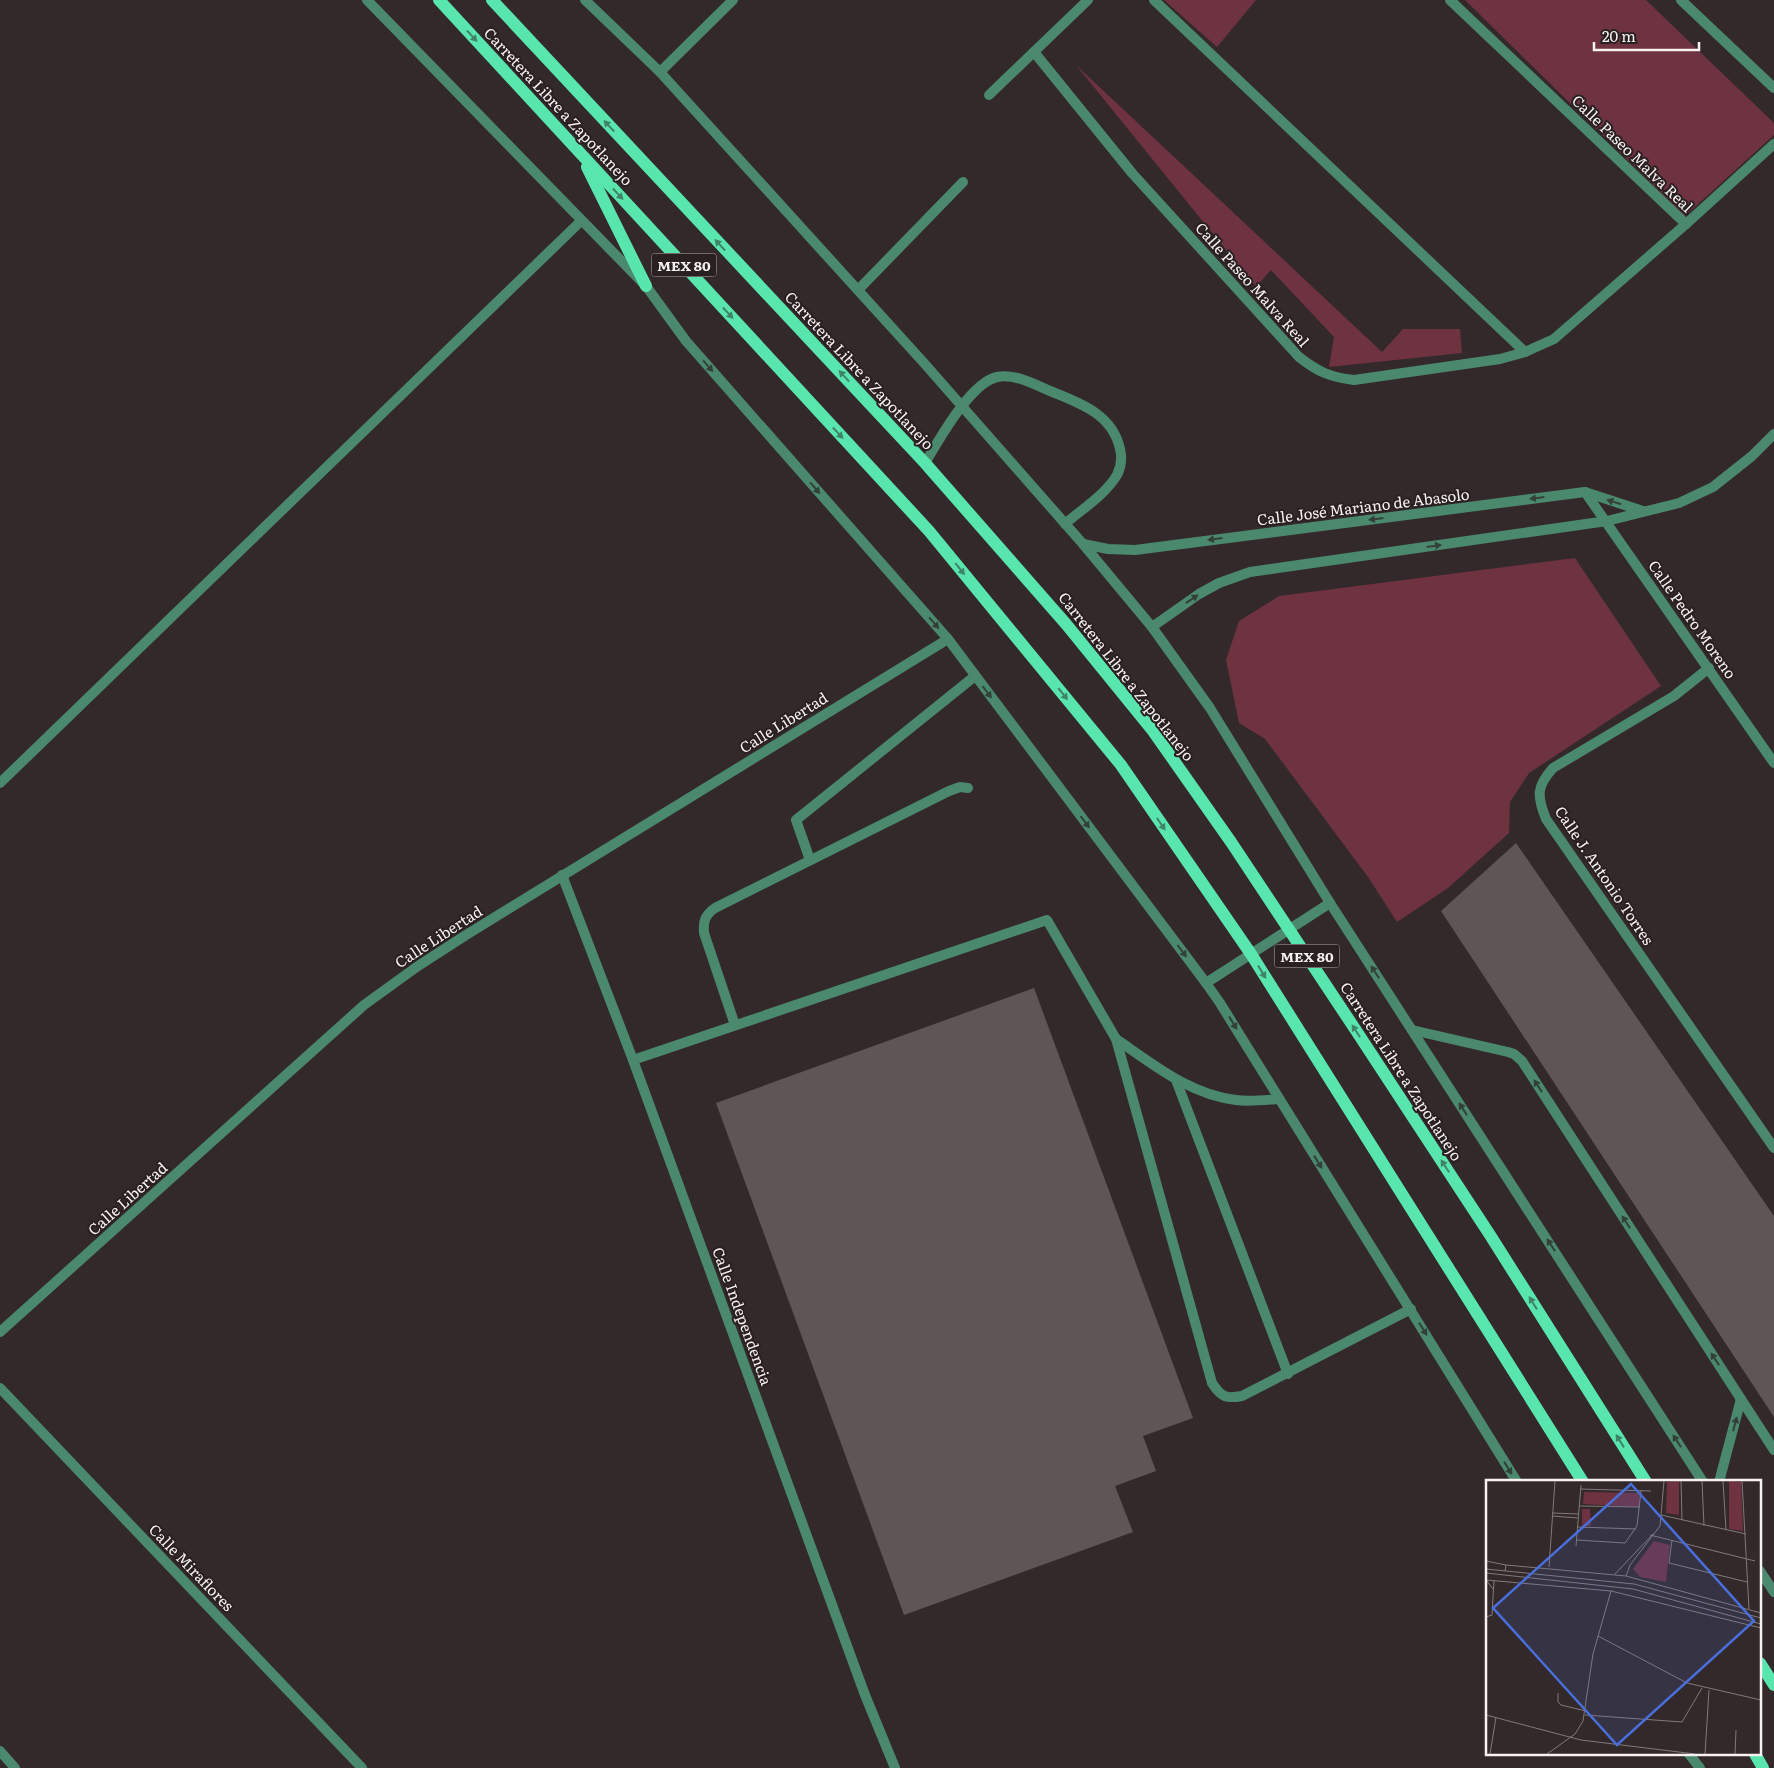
<svg xmlns="http://www.w3.org/2000/svg" width="1774" height="1768" viewBox="0 0 1774 1768" font-family="Literata,serif">
	<style>
		.green { fill: #6e3241 }
		.building { fill: #5f5557 }
		.lines { fill: none; stroke-linecap: round; stroke-linejoin: round }
		.service { stroke: #4b896e; stroke-width: 10 }
		.minor { stroke: #4b896e; stroke-width: 10 }
		.tertiary { stroke: #4b896e; stroke-width: 10 }
		.primary { stroke: #59e6ae; stroke-width: 12 }
		.oneway { fill: #418368 }
		.oneway2 { fill: #334038 }
		.labels { text-anchor: middle; dominant-baseline: central; stroke-width: 4; stroke-linejoin: round; paint-order: stroke }
		.shield { fill: #292021; stroke: #bab2b3; stroke-width: 1 }
		.shield-label { font-size: 14px; font-weight: bold; fill: #f8f1f2 }
		.street-label { font-size: 15px; fill: #f8f1f2; stroke: #292021 }
		.inset-road { fill: none; stroke: #82797b; stroke-width: 1 }
		.view { fill: #496fdd; fill-opacity: 0.15; stroke: #496fdd; stroke-width: 2.5 }
		.inset-edge { fill: none; stroke: #f8f1f2; stroke-width: 2.5 }
	</style>
	<rect width="100%" height="100%" fill="#33292b"/>
	<g class="green">
		<polygon points="1164,0 1256,0 1217,47"/>
		<polygon points="1465,0 1646,0 1774,123 1774,135 1685,216"/>
		<polygon points="1076,65 1382,352 1403,329 1460,329 1462,353 1329,367 1334,337 1271,270 1256,287"/>
		<polygon points="1575,558 1661,686 1529,773 1510,802 1509,833 1448,888 1397,922 1368,877 1265,739 1239,723 1226,660 1239,621 1279,596"/>
	</g>
	<g class="building">
		<polygon points="1516,843 1774,1216 1774,1417 1441,911"/>
		<polygon points="1034,988 1193,1418 1143,1436 1156,1471 1115,1486 1133,1532 904,1615 716,1103"/>
	</g>
	<g class="lines">
		<g class="service">
			<polyline points="858,290 963,182"/>
			<path d="M925,463C939,440 970,383 997,377C1016,373 1037,386 1055,393C1083,404 1113,416 1120,449C1122,457 1121,467 1117,475C1105,495 1082,509 1065,524"/>
			<polyline points="0,783 581,221"/>
			<polyline points="810,860 796,820 975,676"/>
			<path d="M735,1025L704,933C703,921 705,915 715,908L949,791L960,787L968,788"/>
			<polyline points="1412,1030 1508,1052 1514,1054 1522,1061 1774,1450"/>
			<path d="M1116,1039C1153,1064 1190,1095 1236,1100C1249,1102 1265,1100 1279,1099"/>
			<path d="M633,1060L1047,920L1116,1039L1212,1383C1221,1397 1226,1399 1242,1396L1411,1309"/>
			<polyline points="1176,1080 1288,1374"/>
			<polyline points="1719,1482 1741,1399"/>
		</g>
		<g class="minor">
			<polyline points="367,0 642,282"/>
			<polyline points="1154,0 1525,352"/>
			<polyline points="1450,0 1686,224"/>
			<polyline points="1681,0 1774,88"/>
			<path d="M1034,52L1132,173L1299,357C1318,372 1330,377 1354,380L1500,359L1525,352L1554,339L1686,224L1774,144"/>
			<polyline points="660,72 733,0"/>
			<polyline points="989,95 1088,0"/>
			<polyline points="1585,492 1774,763"/>
			<polyline points="1083,544 1108,549 1135,550 1585,492 1643,511"/>
			<polyline points="1152,627 1199,594 1219,583 1250,572 1607,521 1679,503 1713,487 1752,456 1774,434"/>
			<path d="M1709,668L1674,696L1553,768C1536,787 1537,796 1546,819L1774,1148"/>
			<polyline points="0,1388 362,1768"/>
			<polyline points="0,1751 15,1768"/>
		</g>
		<g class="tertiary">
			<polyline points="585,0 660,72 924,363 1083,544 1152,627 1210,708 1330,903 1703,1482"/>
			<polyline points="646,286 686,341 948,639 1206,983 1220,1003 1517,1482"/>
			<polyline points="562,875 633,1060 865,1695 895,1768"/>
			<polyline points="1206,983 1330,903"/>
			<polyline points="0,1332 364,1005 418,966 466,935 948,639"/>
			<polyline points="1760,1571 1774,1592"/>
			<polyline points="1689,1754 1700,1768"/>
		</g>
		<g class="primary">
			<polyline points="439,0 929,531 1121,765 1251,954 1583,1482"/>
			<polyline points="492,0 925,463 1066,624 1153,731 1231,842 1357,1032 1490,1235 1646,1482"/>
			<polyline points="587,167 646,286"/>
			<polyline points="1760,1663 1774,1685"/>
			<polyline points="1755,1754 1763,1768"/>
		</g>
	</g>
	<defs><path id="oneway-solid" d="M-6-.8H1V-3.2L6.5 0L1 3.2V.8H-6Z" transform="scale(1.25)"/></defs>
	<g class="oneway">
		<use href="#oneway-solid" transform="translate(472 36) rotate(47)"/>
		<use href="#oneway-solid" transform="translate(609 126) rotate(-133)"/>
		<use href="#oneway-solid" transform="translate(618 194) rotate(47)"/>
		<use href="#oneway-solid" transform="translate(720 245) rotate(-133)"/>
		<use href="#oneway-solid" transform="translate(728 313) rotate(47)"/>
		<use href="#oneway-solid" transform="translate(844 376) rotate(-133)"/>
		<use href="#oneway-solid" transform="translate(838 433) rotate(47)"/>
		<use href="#oneway-solid" transform="translate(960 569) rotate(51)"/>
		<use href="#oneway-solid" transform="translate(1063 694) rotate(51)"/>
		<use href="#oneway-solid" transform="translate(1161 824) rotate(56)"/>
		<use href="#oneway-solid" transform="translate(1262 972) rotate(58)"/>
		<use href="#oneway-solid" transform="translate(1356 1031) rotate(-123)"/>
		<use href="#oneway-solid" transform="translate(1445 1166) rotate(-123)"/>
		<use href="#oneway-solid" transform="translate(1533 1303) rotate(-122)"/>
		<use href="#oneway-solid" transform="translate(1620 1441) rotate(-122)"/>
	</g>
	<g class="oneway2">
		<use href="#oneway-solid" transform="translate(708 366) rotate(49)"/>
		<use href="#oneway-solid" transform="translate(815 488) rotate(49)"/>
		<use href="#oneway-solid" transform="translate(1537 498) rotate(173)"/>
		<use href="#oneway-solid" transform="translate(1614 502) rotate(-162)"/>
		<use href="#oneway-solid" transform="translate(1376 519) rotate(173)"/>
		<use href="#oneway-solid" transform="translate(1215 539) rotate(173)"/>
		<use href="#oneway-solid" transform="translate(1434 546) rotate(-8)"/>
		<use href="#oneway-solid" transform="translate(1192 599) rotate(-34)"/>
		<use href="#oneway-solid" transform="translate(934 623) rotate(49)"/>
		<use href="#oneway-solid" transform="translate(987 692) rotate(53)"/>
		<use href="#oneway-solid" transform="translate(1085 822) rotate(53)"/>
		<use href="#oneway-solid" transform="translate(1182 951) rotate(53)"/>
		<use href="#oneway-solid" transform="translate(1375 972) rotate(-123)"/>
		<use href="#oneway-solid" transform="translate(1233 1023) rotate(59)"/>
		<use href="#oneway-solid" transform="translate(1538 1086) rotate(-123)"/>
		<use href="#oneway-solid" transform="translate(1463 1109) rotate(-123)"/>
		<use href="#oneway-solid" transform="translate(1318 1162) rotate(58)"/>
		<use href="#oneway-solid" transform="translate(1626 1222) rotate(-123)"/>
		<use href="#oneway-solid" transform="translate(1551 1245) rotate(-123)"/>
		<use href="#oneway-solid" transform="translate(1423 1329) rotate(58)"/>
		<use href="#oneway-solid" transform="translate(1715 1359) rotate(-123)"/>
		<use href="#oneway-solid" transform="translate(1735 1424) rotate(-75)"/>
		<use href="#oneway-solid" transform="translate(1677 1441) rotate(-123)"/>
		<use href="#oneway-solid" transform="translate(1508 1468) rotate(58)"/>
	</g>
	<g class="labels">
		<g class="shield">
			<rect x="651.5" y="253.5" width="65" height="23" rx="4"/>
			<rect x="1274.5" y="944.5" width="65" height="23" rx="4"/>
		</g>
		<g class="shield-label">
			<text x="684" y="265">MEX 80</text>
			<text x="1307" y="956">MEX 80</text>
		</g>
		<g class="street-label">
			<text transform="translate(559 106) rotate(47)">Carretera Libre a Zapotlanejo</text>
			<text transform="translate(1633 153) rotate(44)">Calle Paseo Malva Real</text>
			<text transform="translate(1253 284) rotate(48)">Calle Paseo Malva Real</text>
			<text transform="translate(860 370) rotate(47)">Carretera Libre a Zapotlanejo</text>
			<text transform="translate(1363 506) rotate(-7)">Calle José Mariano de Abasolo</text>
			<text transform="translate(1693 619) rotate(55)">Calle Pedro Moreno</text>
			<text transform="translate(1127 676) rotate(52)">Carretera Libre a Zapotlanejo</text>
			<text transform="translate(783 722) rotate(-32)">Calle Libertad</text>
			<text transform="translate(1605 875) rotate(56)">Calle J. Antonio Torres</text>
			<text transform="translate(438 936) rotate(-33)">Calle Libertad</text>
			<text transform="translate(1402 1071) rotate(57)">Carretera Libre a Zapotlanejo</text>
			<text transform="translate(127 1198) rotate(-42)">Calle Libertad</text>
			<text transform="translate(743 1316) rotate(70)">Calle Independencia</text>
			<text transform="translate(192 1567) rotate(46)">Calle Miraflores</text>
		</g>
	</g>
	<g transform="translate(1486 1480)">
		<rect width="275" height="275" fill="#33292b"/>
		<path d="M193,1V35L180,33L181,2ZM243,1L255,2L257,51L243,49ZM98,12L154,13L153,27L97,24ZM96,29H104L105,46H96ZM168,61L184,65L180,102L154,97L147,89Z" fill="#6e3241"/>
		<path class="inset-road" d="M195,1L196,40M216,1L218,46M237,1L240,50M256,1L263,129M94,9L165,11M93,26L154,27M66,33L93,34M175,35L260,54M66,36L92,38M92,47L150,49M164,55L269,81M91,60L139,63L151,46L155,11M186,60L183,83L261,102M90,66L95,5M0,81L20,85M63,87L69,1M0,89L148,104L275,138M19,91L20,85L140,96L275,133M0,93V100L7,109M0,93L147,109L275,144M129,94L167,54M140,96L144,85L174,46L178,1M0,100L125,111L275,148M0,137L6,135L8,100M112,156L201,203L275,220M72,213V222L75,225L100,231M0,235L95,260L209,274M99,235L196,242L216,208M4,274L10,237M61,274L89,254L97,241L107,174L125,111M219,274L223,210M249,274L250,250"/>
		<path class="view" d="M145,4L268,141L131,265L7,128Z"/>
		<rect width="275" height="275" class="inset-edge"/>
	</g>
	<path d="M1594 42v8h105v-8" fill="none" stroke="#f8f1f2" stroke-width="2.5"/>
	<text x="1602" y="42" font-size="15" fill="#f8f1f2" stroke="#292021" stroke-width="4" paint-order="stroke">20 m</text>
</svg>
